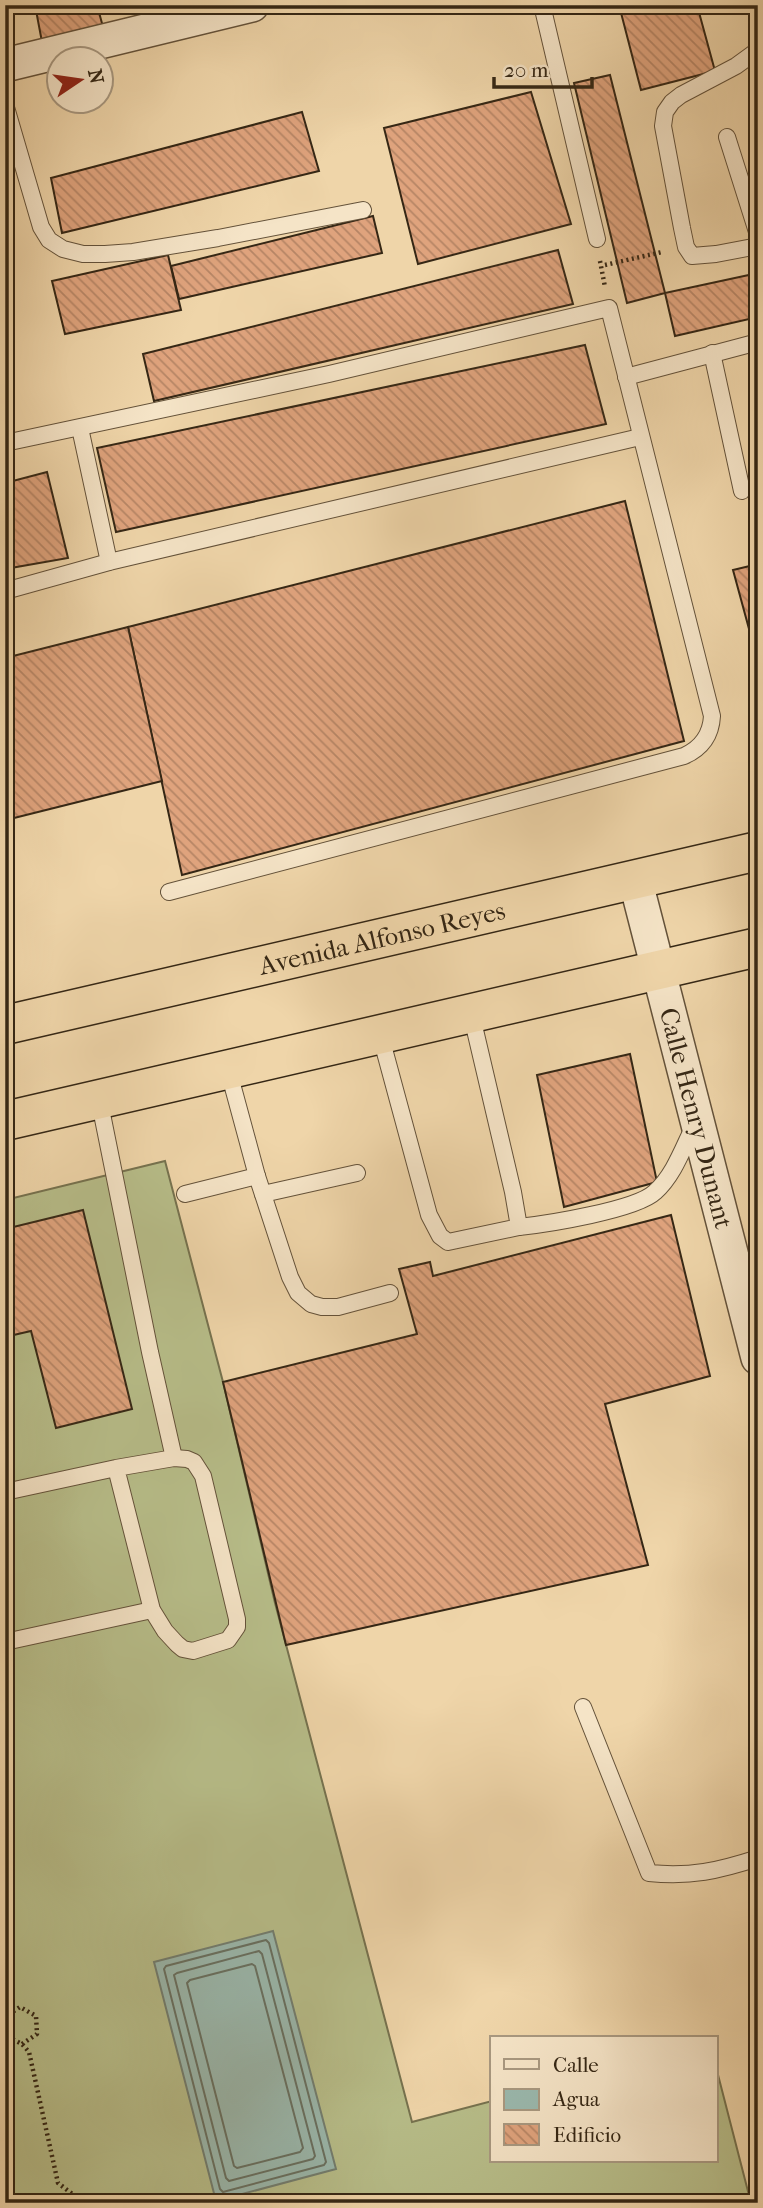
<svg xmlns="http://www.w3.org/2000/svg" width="763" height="2208" viewBox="0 0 763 2208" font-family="'IM FELL French Canon',serif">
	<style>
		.grass { fill: #b7bd89; stroke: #76724f; stroke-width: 2 }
		.water { fill: #9ab8ad; stroke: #727e70; stroke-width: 2 }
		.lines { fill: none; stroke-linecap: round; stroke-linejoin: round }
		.shore { stroke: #687061; stroke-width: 2 }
		.building { fill: url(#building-back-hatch); stroke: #352715; stroke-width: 2 }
		.service-casing { stroke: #64523a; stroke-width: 18 }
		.minor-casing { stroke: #64523a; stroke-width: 36 }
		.trunk-casing { stroke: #352715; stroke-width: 41 }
		.path { stroke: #352715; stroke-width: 4.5; stroke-dasharray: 2 3.5; stroke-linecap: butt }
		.service { stroke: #f5e4c7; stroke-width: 16 }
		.minor { stroke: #f5e4c7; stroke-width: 33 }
		.trunk { stroke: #efd5a9; stroke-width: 38 }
		.labels { text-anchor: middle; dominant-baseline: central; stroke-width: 5; stroke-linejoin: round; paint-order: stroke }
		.street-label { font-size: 26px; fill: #352715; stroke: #f5e4c7 }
	</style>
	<defs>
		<pattern id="building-back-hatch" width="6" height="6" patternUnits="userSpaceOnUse" patternTransform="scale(1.75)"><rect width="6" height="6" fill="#dfa37d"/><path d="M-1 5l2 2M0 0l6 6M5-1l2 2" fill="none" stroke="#b68565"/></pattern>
	</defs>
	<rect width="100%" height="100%" fill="#efd5a9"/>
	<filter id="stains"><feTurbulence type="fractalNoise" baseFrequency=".00286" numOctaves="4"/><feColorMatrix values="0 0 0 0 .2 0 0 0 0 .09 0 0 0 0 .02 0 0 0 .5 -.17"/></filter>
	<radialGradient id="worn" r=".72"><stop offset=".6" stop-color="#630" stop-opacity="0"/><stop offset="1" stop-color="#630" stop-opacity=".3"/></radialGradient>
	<polygon class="grass" points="165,1161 223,1382 275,1603 412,2122 492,2101 492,2161 716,2161 716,2067 751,2203 5,2203 5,1200"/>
	<polygon class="water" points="273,1931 336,2169 216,2201 154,1962"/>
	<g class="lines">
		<g class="shore">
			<polygon points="266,1940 269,1943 326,2162 324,2165 223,2192 220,2189 164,1969 166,1966"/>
			<polygon points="259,1951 262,1954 315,2156 313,2159 229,2181 226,2178 174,1975 177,1973"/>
			<polygon points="252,1964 255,1966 303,2148 300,2152 237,2168 234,2166 187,1983 190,1980"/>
		</g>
	</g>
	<g class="building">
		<polygon points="35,5 97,5 103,27 42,42"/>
		<polygon points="619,5 697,5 715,71 641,90"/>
		<polygon points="610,75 665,293 627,303 574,83"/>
		<polygon points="531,92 571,224 418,264 384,128"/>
		<polygon points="302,112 319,171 62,233 51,178"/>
		<polygon points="373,216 382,253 179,299 171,266"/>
		<polygon points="558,250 573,304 154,401 143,354"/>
		<polygon points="168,255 181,310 65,334 52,281"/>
		<polygon points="758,273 758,317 675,336 665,293"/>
		<polygon points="585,345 606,424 116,532 97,448"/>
		<polygon points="47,472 68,558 5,569 5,483"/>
		<polygon points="625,501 684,741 182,875 128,627"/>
		<polygon points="758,564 758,662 733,570"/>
		<polygon points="128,627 162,781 10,819 5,795 5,658"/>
		<polygon points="630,1054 657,1182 564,1207 537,1075"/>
		<polygon points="83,1210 132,1409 56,1428 31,1331 5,1337 5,1229"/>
		<polygon points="671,1215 710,1376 605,1404 648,1565 286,1645 223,1382 417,1334 399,1269 430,1262 433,1276"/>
	</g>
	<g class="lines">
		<defs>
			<g id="service">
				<polyline points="542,5 597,239"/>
				<polyline points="758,50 736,66 681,95 672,102 665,112 663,126 682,228 686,247 692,256 716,254 758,246"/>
				<polyline points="5,104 41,227 49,240 63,249 83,254 105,254 133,252 218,238 363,210"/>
				<polyline points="727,137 758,235"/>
				<polyline points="712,353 742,491"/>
				<polyline points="626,377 758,342"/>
				<polyline points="80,428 109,562"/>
				<path d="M5,443L329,374L609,308L712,716C711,735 702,748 684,756L169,892"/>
				<polyline points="5,591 109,562 640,437"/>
				<polyline points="380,1034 429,1215 440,1236 448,1242 519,1227 513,1192 471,1013"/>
				<polyline points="228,1069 257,1176 290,1277 298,1293 311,1304 322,1307 338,1307 390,1293"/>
				<polyline points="99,1099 150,1352 174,1458"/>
				<polyline points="185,1194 257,1176"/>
				<polyline points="263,1194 357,1173"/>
				<path d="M519,1227C547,1224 636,1210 655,1192C674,1175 683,1148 694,1126"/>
				<polyline points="5,1492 116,1468 174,1458 187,1459 194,1462 203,1476 237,1619 237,1627 228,1640 193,1651 183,1649 177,1644 165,1631 152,1610 116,1468"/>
				<polyline points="5,1642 152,1610"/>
				<path d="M583,1707L649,1873C691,1877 718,1871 758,1858"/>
			</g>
			<g id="minor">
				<polyline points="5,65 252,5"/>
				<path id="s1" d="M635,879L758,1358"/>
			</g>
			<g id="trunk">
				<path id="s2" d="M5,1025L758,851"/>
				<polyline points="5,1121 758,947"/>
			</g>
		</defs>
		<use href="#service" class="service-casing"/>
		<use href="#minor" class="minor-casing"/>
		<use href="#trunk" class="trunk-casing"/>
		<g class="path">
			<polyline points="600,261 605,287"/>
			<polyline points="605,265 662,252"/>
			<polyline points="22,2044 37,2034 36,2016 20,2007 5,2017 6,2036 22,2044 29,2052 58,2183 84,2203"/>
		</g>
		<use href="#service" class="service"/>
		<use href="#minor" class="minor"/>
		<use href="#trunk" class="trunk"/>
	</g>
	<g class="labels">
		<g class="street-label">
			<text stroke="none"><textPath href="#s2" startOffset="387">Avenida Alfonso Reyes</textPath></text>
			<text stroke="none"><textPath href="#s1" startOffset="247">Calle Henry Dunant</textPath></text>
		</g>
	</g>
	<rect width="763" height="2208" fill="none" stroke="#efd5a9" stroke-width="28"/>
	<rect x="7" y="7" width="749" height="2194" fill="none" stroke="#352715" stroke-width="3.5"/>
	<rect x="14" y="14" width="735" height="2180" fill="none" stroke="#352715" stroke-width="2"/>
	<rect x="490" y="2036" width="228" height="126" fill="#f5e4c7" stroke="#a89880" stroke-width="2"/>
	<rect x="504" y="2059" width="35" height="10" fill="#f5e4c7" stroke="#a89880" stroke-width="2"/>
	<text x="553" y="2072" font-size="21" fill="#352715">Calle</text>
	<rect x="504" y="2089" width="35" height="21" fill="#9ab8ad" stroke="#a89880" stroke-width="2"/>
	<text x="553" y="2106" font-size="21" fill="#352715">Agua</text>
	<rect x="504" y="2124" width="35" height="21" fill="url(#building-back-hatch)" stroke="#a89880" stroke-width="2"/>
	<text x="553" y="2142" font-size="21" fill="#352715">Edificio</text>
	<g transform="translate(80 80) rotate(77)"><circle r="33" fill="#f5e4c7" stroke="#a89880" stroke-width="2"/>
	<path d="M0-5L12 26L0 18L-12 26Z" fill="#8f2418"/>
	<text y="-10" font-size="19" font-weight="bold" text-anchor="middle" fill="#352715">N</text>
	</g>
	<path d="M494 77v10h98v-10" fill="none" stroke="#352715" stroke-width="3.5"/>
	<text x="504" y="77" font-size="21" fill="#352715" stroke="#f5e4c7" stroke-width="5" paint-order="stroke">20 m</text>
	<rect width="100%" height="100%" filter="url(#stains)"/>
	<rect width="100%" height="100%" fill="url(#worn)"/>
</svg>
